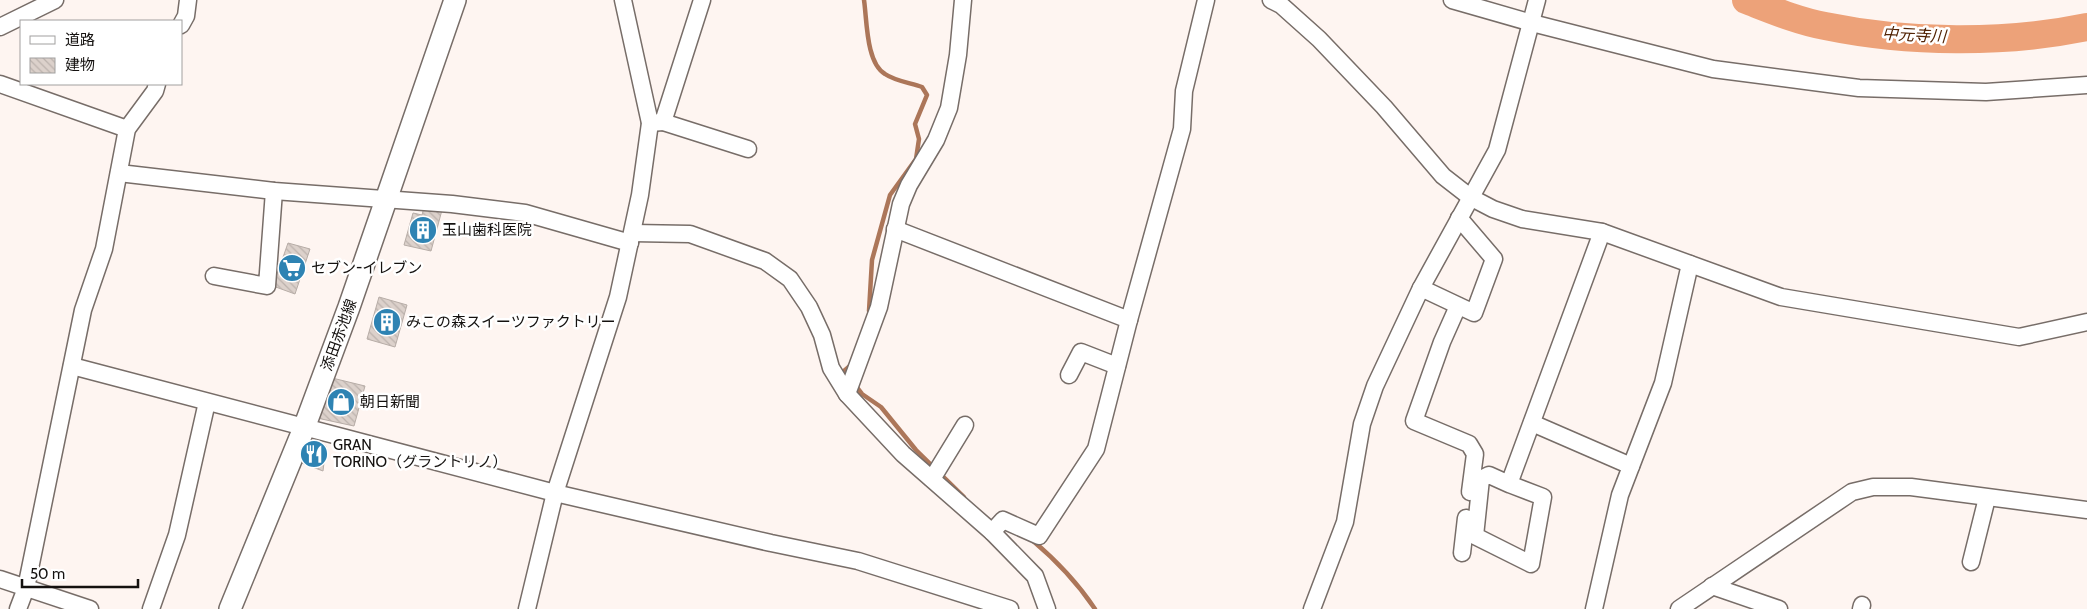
<svg xmlns="http://www.w3.org/2000/svg" width="2087" height="609" viewBox="0 0 2087 609" font-family="Cabin,'Noto Sans JP',sans-serif">
	<style>
		.lines { fill: none; stroke-linecap: round; stroke-linejoin: round }
		.stream { stroke: #ac7659; stroke-width: 4.5 }
		.river { stroke: #eda279; stroke-width: 28 }
		.building { fill: url(#building-back-hatch); stroke: #b7ada7 }
		.minor-casing { stroke: #776d68; stroke-width: 19 }
		.major-casing { stroke: #776d68; stroke-width: 24 }
		.minor { stroke: #fff; stroke-width: 16 }
		.major { stroke: #fff; stroke-width: 21 }
		.labels { text-anchor: middle; dominant-baseline: central; stroke-width: 5; stroke-linejoin: round; paint-order: stroke }
		.poi-label { font-size: 15px; fill: #14110f; stroke: #fff; text-anchor: start }
		.street-label { font-size: 15px; fill: #14110f; stroke: #fff }
		.water-label { font-size: 16px; font-style: italic; fill: #532405; stroke: #fff }
	</style>
	<defs>
		<pattern id="building-back-hatch" width="6" height="6" patternUnits="userSpaceOnUse" patternTransform="scale(1.25)"><rect width="6" height="6" fill="#dcd1cb"/><path d="M-1 5l2 2M0 0l6 6M5-1l2 2" fill="none" stroke="#bcb2ad"/></pattern>
	</defs>
	<rect width="100%" height="100%" fill="#fef5f1"/>
	<g class="lines">
		<g class="stream">
			<path d="M864,0C867,20 866,63 885,74C895,81 911,83 922,87L927,95L915,124L919,139L916,159L890,195L872,260L869,311"/>
			<polyline points="848,377 844,371 851,365"/>
			<polyline points="855,385 862,394 881,407 916,450 964,497"/>
			<path d="M1032,540C1057,561 1077,582 1095,609"/>
		</g>
		<path class="river" d="M1746,0C1772,10 1798,21 1825,26C1907,43 2006,44 2087,27"/>
	</g>
	<g class="building">
		<polygon points="424,207 442,210 431,251 404,245 413,213 422,215"/>
		<polygon points="288,243 310,249 295,294 273,286"/>
		<polygon points="379,297 407,305 395,347 367,339"/>
		<polygon points="328,377 365,386 354,426 317,418"/>
		<polygon points="308,440 326,446 323,471 299,462"/>
	</g>
	<g class="lines">
		<defs>
			<g id="minor">
				<polyline points="1271,0 1281,5 1319,39 1384,107 1443,176 1470,197 1493,209 1522,219 1602,232 1781,297 2019,337 2087,322"/>
				<polyline points="1452,0 1532,23 1713,69 1859,88 1986,92 2087,85"/>
				<polyline points="181,25 186,16 188,0"/>
				<polyline points="0,27 55,0"/>
				<polyline points="0,84 127,129"/>
				<polyline points="663,122 748,149"/>
				<polyline points="650,123 663,122 702,0"/>
				<polyline points="119,173 274,191 452,204 525,213 630,243"/>
				<polyline points="895,229 1129,320 1096,449 1039,536 1003,520 992,532"/>
				<polyline points="633,233 690,234 765,261 790,279 809,307 822,335 831,368 847,394 903,454 992,532 1035,576 1047,609"/>
				<polyline points="214,276 267,286 274,191"/>
				<polyline points="1421,288 1474,313 1494,259 1459,218"/>
				<polyline points="1458,306 1442,342 1414,421 1469,444 1475,454 1470,492"/>
				<polyline points="1129,320 1182,129 1184,91 1206,0"/>
				<polyline points="72,366 555,493 771,543 858,561 1010,609"/>
				<polyline points="1069,375 1081,352 1117,366"/>
				<polyline points="847,394 879,307 901,204 909,185 936,140 949,108 958,55 963,0"/>
				<polyline points="1532,423 1631,466"/>
				<polyline points="932,479 965,425"/>
				<polyline points="1509,484 1489,475 1481,479 1475,536 1531,564 1543,497 1509,484 1602,232"/>
				<polyline points="1462,553 1466,518"/>
				<polyline points="1971,562 1987,498"/>
				<polyline points="0,579 90,609"/>
				<polyline points="1712,586 1779,609"/>
				<polyline points="18,609 26,588 83,310 104,249 127,129 155,91 157,84"/>
				<polyline points="151,609 177,535 207,402"/>
				<polyline points="527,609 555,493 618,297 640,195 650,123 623,0"/>
				<polyline points="1312,609 1345,522 1362,424 1375,386 1421,288 1497,150 1537,0"/>
				<polyline points="1594,609 1620,495 1663,383 1690,264"/>
				<polyline points="1679,609 1852,492 1873,487 1911,487 2087,510"/>
				<polyline points="1861,609 1862,605"/>
			</g>
			<polyline id="major" points="230,609 304,428 349,307 455,0"/>
		</defs>
		<use href="#minor" class="minor-casing"/>
		<use href="#major" class="major-casing"/>
		<use href="#minor" class="minor"/>
		<use href="#major" class="major"/>
	</g>
	<defs>
		<symbol id="building-disc" viewBox="-11 -11 22 22"><circle r="9.5" fill="#2e83b3" stroke="#fff"/><path d="M-4-6H4V6H1V3H-1V6H-4ZM-2.5-4.3h1.7v1.8h-1.7ZM.8-4.3h1.7v1.8H.8ZM-2.5-1h1.7V.8h-1.7ZM.8-1h1.7V.8H.8Z" fill="#fff"/></symbol>
		<symbol id="supermarket-disc" viewBox="-11 -11 22 22"><circle r="9.5" fill="#2e83b3" stroke="#fff"/><path d="M-6-5.5h2.5l.6 2H6L4.5 2H-2.5L-4.4-4H-6ZM-1.5 3.2a1.3 1.3 0 1 0 .1 0ZM3 3.2a1.3 1.3 0 1 0 .1 0Z" fill="#fff"/></symbol>
		<symbol id="shop-disc" viewBox="-11 -11 22 22"><circle r="9.5" fill="#2e83b3" stroke="#fff"/><path d="M-5-2.5h2.3a2.7 3.5 0 0 1 5.4 0H5L5.5 6h-11ZM-1.5-2.5h3a1.5 2.3 0 0 0-3 0Z" fill="#fff"/></symbol>
		<symbol id="restaurant-disc" viewBox="-11 -11 22 22"><circle r="9.5" fill="#2e83b3" stroke="#fff"/><path d="M-5-6h1v4h1v-4h1v4h1v-4h1v5L-1.5 .5V6h-2V.5L-5-1ZM5-6V6H3V1.5H1.5Q1.5-4 5-6Z" fill="#fff"/></symbol>
	</defs>
	<g fill-rule="evenodd">
		<use href="#building-disc" x="407" y="214" width="32" height="32"/>
		<use href="#supermarket-disc" x="276" y="252" width="32" height="32"/>
		<use href="#building-disc" x="371" y="306" width="32" height="32"/>
		<use href="#shop-disc" x="325" y="386" width="32" height="32"/>
		<use href="#restaurant-disc" x="298" y="438" width="32" height="32"/>
	</g>
	<g class="labels">
		<g class="poi-label">
			<text x="442" y="230">玉山歯科医院</text>
			<text x="311" y="268">セブン-イレブン</text>
			<text x="406" y="322">みこの森スイーツファクトリー</text>
			<text x="360" y="402">朝日新聞</text>
			<text x="333" y="445">GRAN<tspan x="333" dy="17">TORINO（グラントリノ）</tspan></text>
		</g>
		<g class="street-label">
			<text transform="translate(339 335) rotate(-70)">添田赤池線</text>
		</g>
		<g class="water-label">
			<text transform="translate(1914 35) rotate(3)">中元寺川</text>
		</g>
	</g>
	<rect x="20" y="20" width="162" height="65" fill="#ffffff" stroke="#a1a09f"/>
	<rect x="30" y="36" width="25" height="8" fill="#ffffff" stroke="#a1a09f"/>
	<text x="65" y="45" font-size="15" fill="#14110f">道路</text>
	<rect x="30" y="58" width="25" height="15" fill="url(#building-back-hatch)" stroke="#a1a09f"/>
	<text x="65" y="70" font-size="15" fill="#14110f">建物</text>
	<path d="M22 579v8h116v-8" fill="none" stroke="#14110f" stroke-width="2.5"/>
	<text x="30" y="579" font-size="15" fill="#14110f" stroke="#ffffff" stroke-width="4" paint-order="stroke">50 m</text>
</svg>
